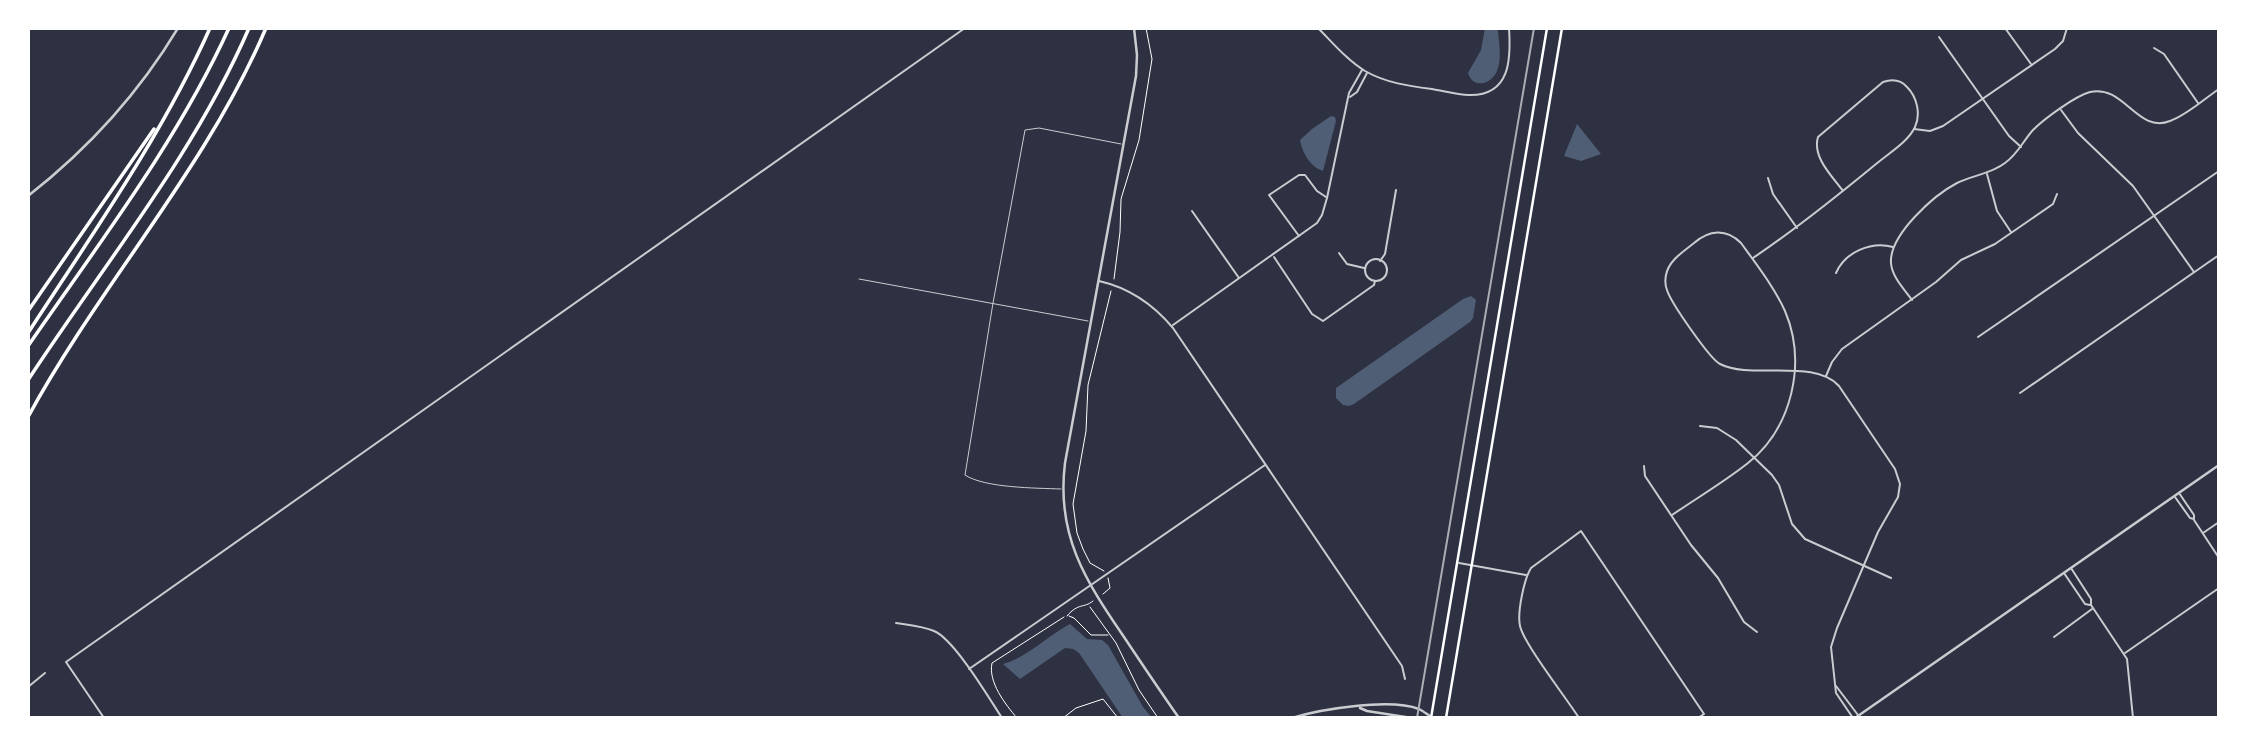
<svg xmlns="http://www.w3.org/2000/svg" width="2247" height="746" viewBox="0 0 2247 746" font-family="'Work Sans',sans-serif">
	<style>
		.water { fill: #4f5d75 }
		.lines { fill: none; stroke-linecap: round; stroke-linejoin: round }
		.path { stroke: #fff; stroke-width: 1 }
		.service { stroke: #caccd0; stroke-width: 1 }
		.minor { stroke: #caccd0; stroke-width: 2 }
		.tertiary { stroke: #caccd0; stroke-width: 2.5 }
		.primary { stroke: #fff; stroke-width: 2.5 }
		.motorway { stroke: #fff; stroke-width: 3.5 }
		.rail { stroke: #abadb3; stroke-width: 2 }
	</style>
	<rect width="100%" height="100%" fill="#2d3142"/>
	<g class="water">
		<path d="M1485,28H1496L1498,31C1499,44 1502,59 1497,71C1491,85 1473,89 1468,73L1481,50Z"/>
		<path d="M1331,116L1335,117L1336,121L1323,171C1310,167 1302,152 1300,140L1312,129Z"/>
		<polygon points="1577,124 1601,154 1581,161 1564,156"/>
		<polygon points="1471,296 1476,300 1473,318 1470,322 1354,404 1349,406 1343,405 1336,398 1336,388 1463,299"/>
		<path d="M1070,624L1087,639L1102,640L1108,645L1143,707L1152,718H1123L1079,653L1073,649L1065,648L1020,679L1003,664C1028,657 1047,636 1070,624Z"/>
	</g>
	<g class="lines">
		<g class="path">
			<polyline points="1114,279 1120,232 1121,199 1139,140 1152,59 1146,28"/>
			<polyline points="1104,571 1090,563 1083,549 1077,533 1073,504 1086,431 1088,385 1111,291"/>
			<polyline points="1103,594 1110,588 1108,578"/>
			<polyline points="1090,607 1116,643 1139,690 1158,718"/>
			<path d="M1067,616C1079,602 1083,609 1093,601"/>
			<polyline points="1069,616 1074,618 1091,635 1108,635"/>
			<path d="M1017,718C1005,704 988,682 992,663L1064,617"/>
			<polyline points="1063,718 1076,708 1103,699 1118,718"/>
		</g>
		<g class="service">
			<polyline points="859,279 1088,321"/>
			<path d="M1061,489C1035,488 985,488 965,475L993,303L1025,130L1039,128L1121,144"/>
		</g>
		<g class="minor">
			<path d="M1318,28C1333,43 1347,60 1365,71C1386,83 1409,86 1432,89C1444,91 1457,95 1469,95C1511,96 1511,58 1509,28"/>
			<polyline points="2005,28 2031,64"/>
			<polyline points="1939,37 2009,136 2021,147"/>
			<polyline points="2154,48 2164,54 2198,103"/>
			<polyline points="1350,97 1357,92 1367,73"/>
			<polyline points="2061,110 2078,133 2133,186 2194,272"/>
			<polyline points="1914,129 1930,131 1943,126 2055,49 2063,41 2067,28"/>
			<polyline points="1987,174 1997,211 2011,232"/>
			<polyline points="1768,178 1773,194 1797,228"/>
			<polyline points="1192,211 1239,278"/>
			<polyline points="1299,236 1269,195 1299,175 1305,175 1317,191 1326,197"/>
			<polyline points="1339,253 1347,264 1364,268"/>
			<polyline points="1274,257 1312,314 1323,321 1374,285 1375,281"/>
			<path d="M1753,258C1796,229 1836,197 1876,164C1889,153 1908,142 1915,127C1921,114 1917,97 1907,87C1900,79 1892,79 1883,82L1818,137C1812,157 1832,176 1843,191"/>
			<circle cx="1376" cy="270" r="11"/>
			<polyline points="1380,261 1385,254 1396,190"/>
			<path d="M1836,273C1845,252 1871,241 1893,247"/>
			<path d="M1099,281C1130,288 1153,304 1173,328L1402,666L1405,679"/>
			<path d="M1912,300C1904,289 1892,277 1891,263C1889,235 1934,195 1957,183C1973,175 1991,174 2005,163C2018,154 2023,141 2033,130C2044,119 2075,96 2090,92C2124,84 2137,134 2170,121C2187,115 2204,99 2219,89"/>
			<polyline points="1173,325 1317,223 1322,215 1327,198 1349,93 1362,70"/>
			<polyline points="1978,337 2219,171"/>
			<polyline points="1826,376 1832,362 1842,349 1936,282 1961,260 1995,244 2053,204 2057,194"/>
			<polyline points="2020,393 2219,255"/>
			<polyline points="1700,426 1717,428 1736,440 1772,475 1779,485 1792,524 1805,539 1891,578"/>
			<polyline points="1644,466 1645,476 1691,545 1718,578 1744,622 1757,632"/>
			<polyline points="2175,497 2190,518 2194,519 2194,515 2179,493"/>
			<path d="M1672,515C1697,498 1724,482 1748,463C1792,428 1807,363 1785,311C1774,287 1757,265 1741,243C1726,228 1709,230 1694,243C1683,252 1669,260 1666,275C1665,280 1665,285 1667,290C1671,303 1710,359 1720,364C1751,380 1815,358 1839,386L1895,469L1900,484L1898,497L1878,532L1837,628L1831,647L1836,693L1853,718"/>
			<polyline points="2194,520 2219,558"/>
			<polyline points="2203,533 2219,522"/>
			<polyline points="1459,563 1526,575"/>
			<polyline points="2071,568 2091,599 2091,605 2127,659 2133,718"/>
			<polyline points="2064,573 2085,604 2090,605"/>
			<path d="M896,623C908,625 922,626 934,631C954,639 989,698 1002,718"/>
			<polyline points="2054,637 2092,609"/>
			<polyline points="2125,653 2219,588"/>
			<polyline points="969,669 1265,465"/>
			<polyline points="1836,686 1858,715"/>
			<polyline points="28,687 45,673"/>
			<polyline points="104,718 66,662 965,28"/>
			<path d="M1579,718C1567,699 1524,644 1520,626C1517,613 1524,579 1531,568L1581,531L1704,714L1698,718"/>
		</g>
		<g class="tertiary">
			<path d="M1134,28L1137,55L1136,76L1065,463C1056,535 1085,580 1124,637C1142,664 1160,691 1179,718"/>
			<path d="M28,196C88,149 139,93 178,28"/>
			<polyline points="1360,708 1367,711 1412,718"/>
			<path d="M1292,718C1321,709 1390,698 1419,709C1423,711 1428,715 1433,718"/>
			<polyline points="1855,718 2219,465"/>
		</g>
		<g class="primary">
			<polyline points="1431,718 1547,28"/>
			<polyline points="1446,718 1562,28"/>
		</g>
		<g class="motorway">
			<polyline points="28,311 154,129"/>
			<path d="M28,333C91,236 163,134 210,28"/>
			<path d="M28,346C99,243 177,142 229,28"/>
			<path d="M28,380C104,264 194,155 249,28"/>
			<path d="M28,417C101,283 206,169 266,28"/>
		</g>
		<polyline class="rail" points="1417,718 1534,28"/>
	</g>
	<rect width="2247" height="746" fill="none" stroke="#ffffff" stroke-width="60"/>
</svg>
